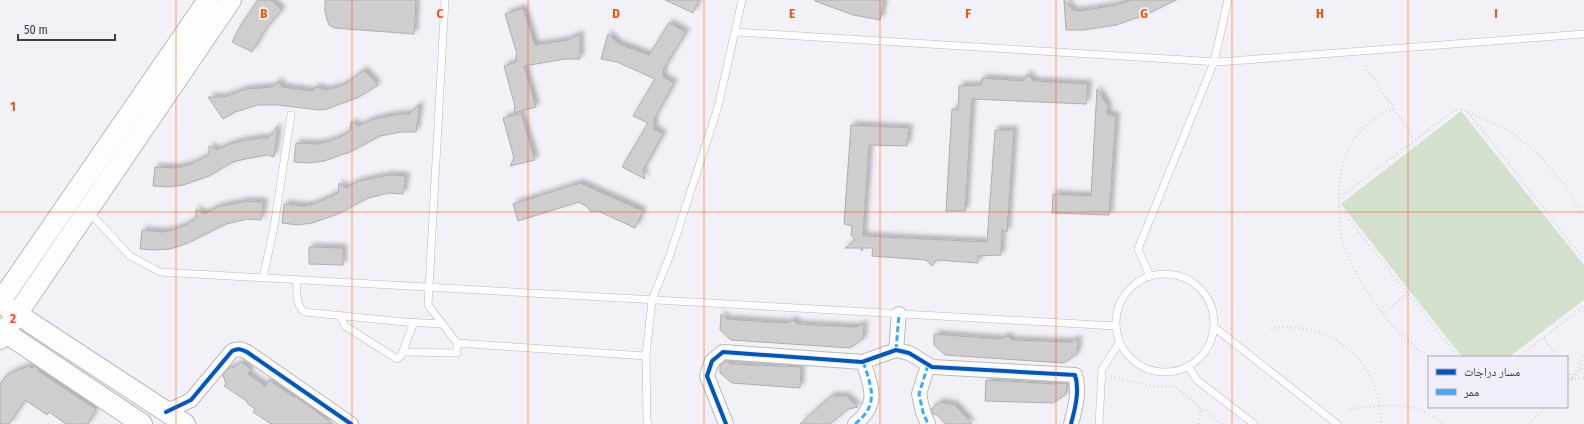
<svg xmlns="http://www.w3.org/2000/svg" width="1584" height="424" viewBox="0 0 1584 424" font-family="'Fira Sans Condensed','Noto Naskh Arabic',sans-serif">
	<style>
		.green { fill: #d4e0ce }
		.building { fill: #d0cdcf; stroke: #b0adaf; filter: url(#shadow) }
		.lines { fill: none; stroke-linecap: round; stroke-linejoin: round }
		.service-casing { stroke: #bab9be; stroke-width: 8 }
		.minor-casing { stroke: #bab9be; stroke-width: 16 }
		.secondary-casing { stroke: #bab9be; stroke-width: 22 }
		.path { stroke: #d8d8da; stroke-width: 2.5; stroke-dasharray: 1 3; stroke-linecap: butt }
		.service { stroke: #fdfdfe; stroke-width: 7 }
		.minor { stroke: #fdfdfe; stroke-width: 14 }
		.secondary { stroke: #fdfdfe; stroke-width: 20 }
		.quiet { stroke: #3fa9f5; stroke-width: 3; stroke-dasharray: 6 3; stroke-linecap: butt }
		.cycleway-casing { stroke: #f1eefb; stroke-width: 6 }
		.cycleway { stroke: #0057b8; stroke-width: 4 }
		.grid { fill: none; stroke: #e8590c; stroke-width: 1; stroke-opacity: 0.55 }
		.grid-label { font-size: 13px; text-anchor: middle; font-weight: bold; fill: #e8590c; stroke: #f1eefb; stroke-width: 4; stroke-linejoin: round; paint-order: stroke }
	</style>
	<defs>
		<filter id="shadow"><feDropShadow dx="3.5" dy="-3.5" stdDeviation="2" flood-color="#0004"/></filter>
	</defs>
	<rect width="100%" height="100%" fill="#f2f1f8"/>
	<polygon class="green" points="1461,111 1584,265 1584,300 1509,357 1462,357 1341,204"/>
	<g class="building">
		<polygon points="258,0 271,0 282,10 264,31 252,52 232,42 241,25"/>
		<polygon points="325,0 416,0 414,34 334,28 329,25 327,20 325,11"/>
		<polygon points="665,0 699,0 693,13"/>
		<polygon points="815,0 884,0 880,20 853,15 815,1"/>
		<polygon points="1064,0 1073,10 1079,11 1116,5 1132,0 1176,0 1145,15 1116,25 1084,30 1066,30"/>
		<polygon points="523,8 535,45 567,40 580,34 580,59 565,59 524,66 536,107 514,113 515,106 504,66 516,62 516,55 517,54 505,14"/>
		<polygon points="669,23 686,32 664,68 663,77 674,83 654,119 654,129 663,134 643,170 645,179 622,167 648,123 633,116 655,79 617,62 601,59 608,34 619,44 649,55"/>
		<polygon points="364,70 378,85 359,97 327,109 319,110 278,105 258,105 235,112 223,119 208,97 223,97 246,89 272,87 279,81 282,87 312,91 316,87 326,90 341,86 348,82"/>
		<polygon points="1027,74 1034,81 1088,84 1086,104 972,99 965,211 946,211 952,109 958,110 959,86 981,85 982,78 1024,81"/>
		<polygon points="1097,89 1108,106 1107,114 1116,116 1109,215 1052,213 1053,194 1091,196"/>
		<polygon points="420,104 416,132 401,132 380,136 350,152 324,161 309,163 294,162 296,143 316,144 327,142 340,137 350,131 351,122 359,126 371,120 383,117 401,114 409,114"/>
		<polygon points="521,113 535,160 510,166 514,158 503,118"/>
		<polygon points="851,125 909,128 907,146 869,145 863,236 987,242 995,130 1014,130 1007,232 1002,230 1001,255 978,256 978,263 936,260 932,266 926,260 872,256 873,248 863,248 862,251 860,248 845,248 855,240 851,235 852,226 844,224"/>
		<polygon points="278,126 274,157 267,155 245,159 233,162 209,176 183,185 168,187 153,186 155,167 175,168 191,164 209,155 209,146 217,150 230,144 241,141 260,138 268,138"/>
		<polygon points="389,175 406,176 403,194 389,193 368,198 338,214 312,223 297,225 282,223 284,204 304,206 314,204 338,193 339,183 346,188 359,181"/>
		<polygon points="580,183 643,211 635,228 598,211 591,212 587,207 579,202 518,221 513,204"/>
		<polygon points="247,201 264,202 261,220 247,219 226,224 188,243 170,249 155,250 140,249 142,230 162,232 172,230 186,225 196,218 196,209 204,214 217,207"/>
		<polygon points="309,247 343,248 343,265 309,264"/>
		<polygon points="721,314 727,319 786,323 794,320 797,324 855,327 864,324 863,339 850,348 731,340 720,330"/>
		<polygon points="934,334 1000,339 1008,336 1012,340 1069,342 1078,339 1077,354 1064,363 945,355 934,345"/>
		<polygon points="726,361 731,364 801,367 800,388 732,383 720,373 720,365"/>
		<polygon points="241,362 251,369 248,374 265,386 269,380 294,397 295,396 333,424 271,424 253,412 255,409 247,403 248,402 224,386 226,384 223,375 231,366 233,368"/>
		<polygon points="28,366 32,368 35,366 38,369 38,371 96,409 88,424 66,424 49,412 47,415 25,400 9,424 0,424 0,384 4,378 11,373"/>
		<polygon points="986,380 1056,384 1066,383 1067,386 1066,394 1053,403 985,401"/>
		<polygon points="831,396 846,396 858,407 848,409 830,424 800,424"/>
		<polygon points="940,402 955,405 972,424 945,424 937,415 933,414 931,409"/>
	</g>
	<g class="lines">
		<defs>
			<g id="service">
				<polyline points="445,0 428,305 457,343 646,356"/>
				<polyline points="736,32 1218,62 1584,34"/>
				<polyline points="88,211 130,256 160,272 1116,326"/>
				<circle cx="1165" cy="323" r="49"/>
				<polyline points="1150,276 1138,249 1214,62 1228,0"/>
				<polyline points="263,278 274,227 291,115"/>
				<path d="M297,280C297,292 295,303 304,312L405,322L442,324"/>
				<polyline points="340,316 345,326 397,359 401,356 414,322"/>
				<polyline points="1214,327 1337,424"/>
				<polyline points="403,352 457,353 457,343"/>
				<polyline points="1188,366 1197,380 1254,424"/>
				<polyline points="648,424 647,423 646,356 652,300 670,255 718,107 742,0"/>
				<polyline points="1099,424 1102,369 1120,342"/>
			</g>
			<g id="minor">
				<polyline points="896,350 899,314"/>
				<polyline points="928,365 919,394 923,412 928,424"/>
				<path d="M166,412L191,400L232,351C238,348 241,349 247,352L351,424"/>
				<path d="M726,424L707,376L712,361L723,352L862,362L896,350L909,353L932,367L1075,375C1080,390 1075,409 1071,424"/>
				<path d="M855,424C879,405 872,389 864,364L862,362"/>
			</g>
			<g id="secondary">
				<polyline points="0,302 208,0"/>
				<polyline points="8,308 185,424"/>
				<polyline points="0,329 142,424"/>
				<polyline points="0,339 231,0"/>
			</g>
		</defs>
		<use href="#service" class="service-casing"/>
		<use href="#minor" class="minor-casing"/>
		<use href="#secondary" class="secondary-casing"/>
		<g class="path">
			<polyline points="1365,66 1415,141"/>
			<path d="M1394,109C1346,125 1335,173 1340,218C1341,225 1340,233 1342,239C1354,280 1393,335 1429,357"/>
			<polyline points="1468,112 1584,260"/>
			<polyline points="1339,198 1456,109 1464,110 1508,130 1536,152 1568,189 1584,218"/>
			<polyline points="1339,207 1458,357"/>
			<polyline points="1383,313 1408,294"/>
			<path d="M1271,328C1284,327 1298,327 1311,330C1353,339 1383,381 1381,424"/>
			<polyline points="1544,338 1557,357"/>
			<polyline points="1519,357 1584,306"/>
			<polyline points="1567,371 1572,378 1584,355"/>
			<polyline points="1111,376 1152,386 1174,386 1222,424"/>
			<polyline points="1567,379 1584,378"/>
			<polyline points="1567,383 1584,366"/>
			<path d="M1350,409C1384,405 1415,399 1443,424"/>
			<polyline points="1199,424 1201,408"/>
			<polyline points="1530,424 1545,407"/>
		</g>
		<use href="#service" class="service"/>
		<use href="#minor" class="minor"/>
		<use href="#secondary" class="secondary"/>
		<g class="quiet">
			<polyline points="896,350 899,314"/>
			<polyline points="928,365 919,394 923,412 928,424"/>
			<path d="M855,424C879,405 872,389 864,364L862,362"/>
		</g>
		<defs>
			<g id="cycleway">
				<path d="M166,412L191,400L232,351C238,348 241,349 247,352L351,424"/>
				<path d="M726,424L707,376L712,361L723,352L862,362L896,350L909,353L932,367L1075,375C1080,390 1075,409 1071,424"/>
			</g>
		</defs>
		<use href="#cycleway" class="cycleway-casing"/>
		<use href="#cycleway" class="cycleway"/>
	</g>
	<path class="grid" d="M176,0V424M352,0V424M528,0V424M704,0V424M880,0V424M1056,0V424M1232,0V424M1408,0V424M0,212H1584"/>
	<g class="grid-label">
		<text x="264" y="18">B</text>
		<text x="440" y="18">C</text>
		<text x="616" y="18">D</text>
		<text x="792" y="18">E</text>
		<text x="968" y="18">F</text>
		<text x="1144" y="18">G</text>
		<text x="1320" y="18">H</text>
		<text x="1496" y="18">I</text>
		<text x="13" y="111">1</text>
		<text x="13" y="323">2</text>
	</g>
	<rect x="1428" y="356" width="140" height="52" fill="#f1eefb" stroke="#a9a7b1"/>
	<rect x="1436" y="369" width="20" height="6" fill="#0057b8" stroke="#a9a7b1"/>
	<text x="1464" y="376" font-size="12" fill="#3d3c41">مسار دراجات</text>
	<rect x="1436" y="389" width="20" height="6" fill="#3fa9f5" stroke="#a9a7b1"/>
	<text x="1464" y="396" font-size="12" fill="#3d3c41">ممر</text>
	<path d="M18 34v6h97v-6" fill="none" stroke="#3d3c41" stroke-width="2"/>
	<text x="24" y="34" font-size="12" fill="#3d3c41" stroke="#f1eefb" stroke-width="3" paint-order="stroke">50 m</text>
</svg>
